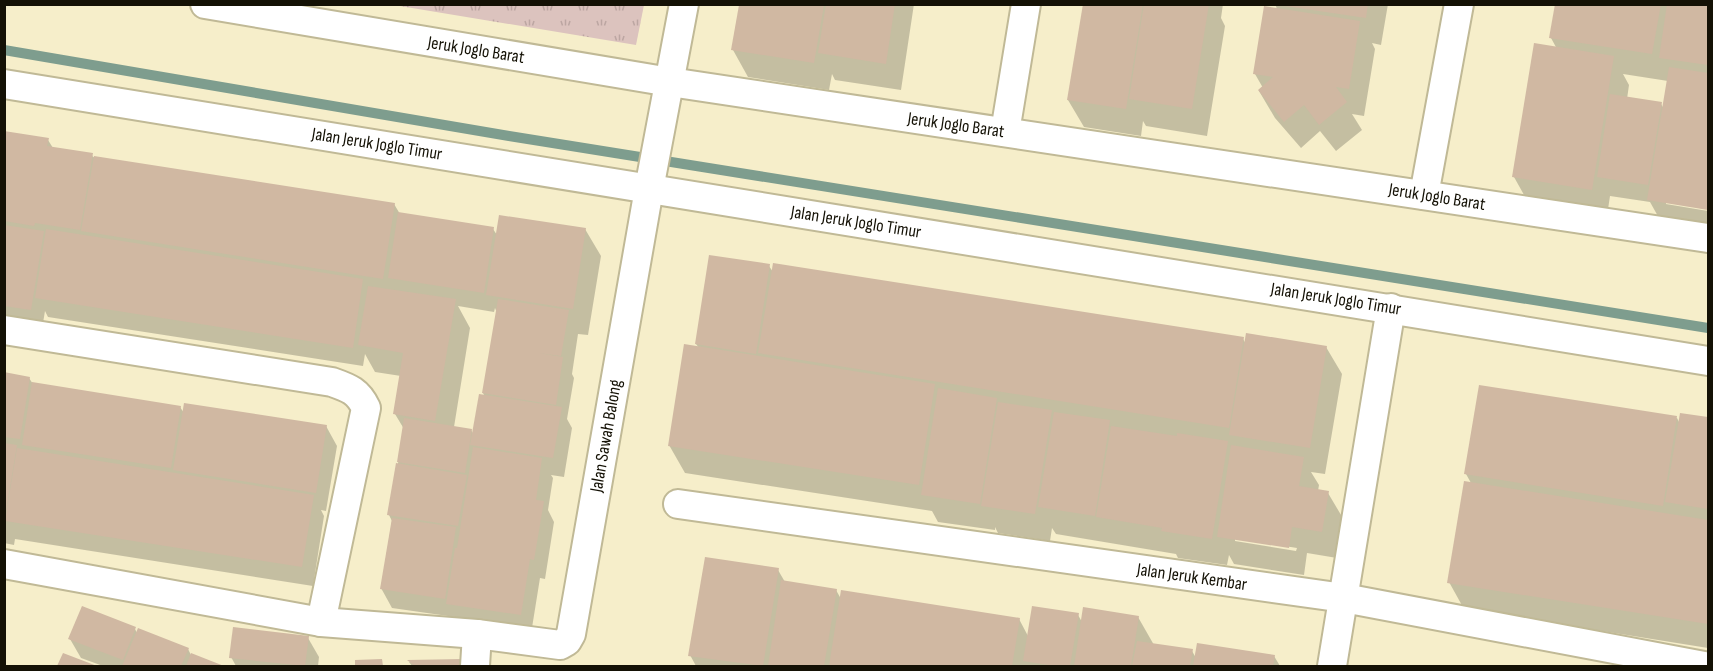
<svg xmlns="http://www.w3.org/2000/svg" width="1713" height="671" viewBox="0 0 1713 671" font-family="'Sofia Sans Condensed',sans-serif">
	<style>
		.park { fill: url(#park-tufts) }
		.shadow { fill: #0003; fill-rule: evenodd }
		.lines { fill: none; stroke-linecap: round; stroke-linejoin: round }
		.stream { stroke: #7e9d8e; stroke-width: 10 }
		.building { fill: #d0b8a2 }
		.minor-casing { stroke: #c0b996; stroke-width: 32 }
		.minor { stroke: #fff; stroke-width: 28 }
		.labels { text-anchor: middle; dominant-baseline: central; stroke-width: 4.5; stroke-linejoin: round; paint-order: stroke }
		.street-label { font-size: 18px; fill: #141105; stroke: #fff }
	</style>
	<defs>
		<pattern id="park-tufts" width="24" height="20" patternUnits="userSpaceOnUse" patternTransform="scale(1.5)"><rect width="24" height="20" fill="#dcc3be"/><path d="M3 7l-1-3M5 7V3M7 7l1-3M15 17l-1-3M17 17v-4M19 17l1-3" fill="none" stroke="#bca6a2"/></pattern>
	</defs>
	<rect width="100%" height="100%" fill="#f6eeca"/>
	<polygon class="park" points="394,5 644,5 636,45"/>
	<g class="shadow">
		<polygon points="740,4 914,4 901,90 835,80 832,74 829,90 748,77 733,50"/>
		<polygon points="1084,4 1223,4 1221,18 1225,26 1207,136 1146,126 1143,121 1141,136 1084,127 1068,100"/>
		<polygon points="1275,4 1388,4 1381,45 1372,43 1375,49 1364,116 1352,114 1362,130 1336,151 1320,131 1301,148 1275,118 1259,91 1263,88 1255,74 1277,9"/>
		<path d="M1556,4H1708V208L1666,201V204L1708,211V234L1664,227L1650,202L1610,196L1607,216L1529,204L1514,177L1557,49L1551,38ZM1623,74L1668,81L1664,109L1661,104L1627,99L1629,85Z"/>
		<path d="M4,133L48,140L53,148L92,155L93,157L394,204L400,214L493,229L497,235L585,229L601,256L588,335L578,334L572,374L574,378L567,419L572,428L564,477L551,475L553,478L548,510L554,522L545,579L540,578L531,634L458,623L455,617L392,608L381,588L392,521L389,515L404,429L395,414L401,376L375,372L365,354L363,366L48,317L45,311L42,329L4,323ZM458,306L494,312L495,308L497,313L483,393L485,397L474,435L471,430L454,427L470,328Z"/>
		<path d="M769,266L773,272L1243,339L1246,344L1326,347L1342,374L1325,474L1311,472L1319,485L1318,491L1328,493L1344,520L1337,558L1307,553L1304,575L1234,564L1229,555L1227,565L1178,558L1176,554L1056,534L1052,528L1050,541L998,533L995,527V530L938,522L932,511L685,473L669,445L699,348L696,344ZM1235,538L1297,548L1296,551L1235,541Z"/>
		<polygon points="4,374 29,378 33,384 180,407 184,413 326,426 337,446 326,511 321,510 324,516 313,586 15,539 14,545 4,543"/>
		<polygon points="1682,415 1708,419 1708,648 1464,609 1449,582 1471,483 1466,474 1677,418 1680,424"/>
		<polygon points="778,570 785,582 836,590 841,599 1019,619 1028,636 1078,615 1082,622 1138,617 1154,645 1192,651 1196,658 1274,656 1280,666 696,666 690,655"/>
		<polygon points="135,629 137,633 188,649 191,655 220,666 103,666 81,658 70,639"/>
		<polygon points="308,638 319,657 318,666 236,666 231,657"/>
		<polygon points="462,661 466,666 412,666 409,662"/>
	</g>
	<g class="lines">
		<polyline class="stream" points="4,50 509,136 1708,328"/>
	</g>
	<g class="building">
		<polygon points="826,4 895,4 886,64 818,53"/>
		<polygon points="1083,4 1143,4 1126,109 1067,100"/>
		<polygon points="1144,4 1209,4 1192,109 1129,99"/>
		<polygon points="1285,4 1368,4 1366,18 1285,6"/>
		<polygon points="1555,4 1661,4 1652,54 1549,38"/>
		<polygon points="1667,4 1708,4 1708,65 1659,58"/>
		<polygon points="739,5 824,5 814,63 731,50"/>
		<polygon points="1264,6 1360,21 1349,89 1336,87 1347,102 1319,125 1304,105 1284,122 1258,90 1273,77 1253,74"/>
		<polygon points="1534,43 1614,56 1592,190 1512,177"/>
		<polygon points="1669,67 1708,73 1708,210 1647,200"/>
		<polygon points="1610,94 1662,102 1648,185 1597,177"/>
		<polygon points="4,131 49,138 47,146 93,153 80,230 35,223 34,226 4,221"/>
		<polygon points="94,156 395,203 383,279 81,231"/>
		<polygon points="398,212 494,227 484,293 388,278"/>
		<polygon points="499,215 586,228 573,309 486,295"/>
		<polygon points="4,225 44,231 31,310 4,306"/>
		<polygon points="46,229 363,279 353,348 35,298"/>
		<polygon points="709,255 770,264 756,354 695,344"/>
		<polygon points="773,263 1244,337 1229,428 758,353"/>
		<polygon points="368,286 456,299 435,421 393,414 403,353 358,345"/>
		<polygon points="498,299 569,310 561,356 538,353 563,357 556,405 482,393"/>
		<polygon points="1246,333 1327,346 1310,448 1229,435"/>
		<polygon points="684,344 935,384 919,485 668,446"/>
		<polygon points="4,372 30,377 20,439 4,437"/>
		<polygon points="32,382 181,406 171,468 22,445"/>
		<polygon points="1479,385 1677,416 1663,506 1464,474"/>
		<polygon points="938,388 997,398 980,504 921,495"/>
		<polygon points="479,394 562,407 553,458 470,445"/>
		<polygon points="998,402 1052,410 1035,514 981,506"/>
		<polygon points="184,403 327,425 316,493 173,470"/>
		<polygon points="1054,412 1110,420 1095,516 1038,507"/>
		<polygon points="1680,413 1708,417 1708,509 1665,502"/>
		<polygon points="404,418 472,429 465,473 397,462"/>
		<polygon points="1111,426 1177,436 1177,433 1228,441 1212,539 1161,531 1162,528 1096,517"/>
		<polygon points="4,443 17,445 6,512 4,512"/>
		<polygon points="1231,445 1304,457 1299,486 1329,491 1322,532 1292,527 1289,548 1217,537"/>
		<polygon points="473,447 542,458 536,500 544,501 534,560 530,559 521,615 446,604 455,548 457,548"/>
		<polygon points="17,448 314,495 302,567 5,521"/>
		<polygon points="396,463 467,475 458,526 387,515"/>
		<polygon points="1464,481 1708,520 1708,624 1447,583"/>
		<polygon points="392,518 456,527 445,599 380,589"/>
		<polygon points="705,557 779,568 763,666 688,656"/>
		<polygon points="781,580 837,589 824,666 768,666"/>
		<polygon points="841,590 1020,618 1012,666 829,666"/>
		<polygon points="82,606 136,627 123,660 68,639"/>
		<polygon points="1032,606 1079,613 1070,666 1055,666 1023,661"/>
		<polygon points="1083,607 1139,616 1131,666 1074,666"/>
		<polygon points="233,627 309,636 305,666 229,658"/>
		<polygon points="138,628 189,648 181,666 122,666"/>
		<polygon points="1137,641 1193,649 1190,666 1132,666"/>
		<polygon points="1197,643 1275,655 1273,666 1193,666"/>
		<polygon points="63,653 97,666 57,666"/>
		<polygon points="191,653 224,666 186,666"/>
		<polygon points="382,659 383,666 355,666 355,660"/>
		<polygon points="463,659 460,666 415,666 407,660"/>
	</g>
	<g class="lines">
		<defs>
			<g id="minor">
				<polyline points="205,4 670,82 1708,238"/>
				<polyline points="4,84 1708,361"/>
				<polyline points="1005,132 1026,4"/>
				<polyline points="1424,195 1459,4"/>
				<path d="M4,330L332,382C349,388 358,391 366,408L321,622"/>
				<polyline points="678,504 1344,598 1704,666"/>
				<polyline points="4,564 321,622 477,634 560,645 567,641 571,634 649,189 684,4"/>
				<polyline points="475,666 477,634"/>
				<polyline points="1332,666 1391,308"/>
			</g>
		</defs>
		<use href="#minor" class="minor-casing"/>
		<use href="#minor" class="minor"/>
	</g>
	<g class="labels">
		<g class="street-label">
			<text transform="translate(476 50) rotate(9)">Jeruk Joglo Barat</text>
			<text transform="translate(956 125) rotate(8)">Jeruk Joglo Barat</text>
			<text transform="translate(377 144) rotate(9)">Jalan Jeruk Joglo Timur</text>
			<text transform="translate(1437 197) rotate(9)">Jeruk Joglo Barat</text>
			<text transform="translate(856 222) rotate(9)">Jalan Jeruk Joglo Timur</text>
			<text transform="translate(1336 299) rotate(9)">Jalan Jeruk Joglo Timur</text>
			<text transform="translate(606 436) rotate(-80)">Jalan Sawah Balong</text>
			<text transform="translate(1192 577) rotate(8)">Jalan Jeruk Kembar</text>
		</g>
	</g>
	<rect width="1713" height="671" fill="none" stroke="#141105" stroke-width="12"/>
</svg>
